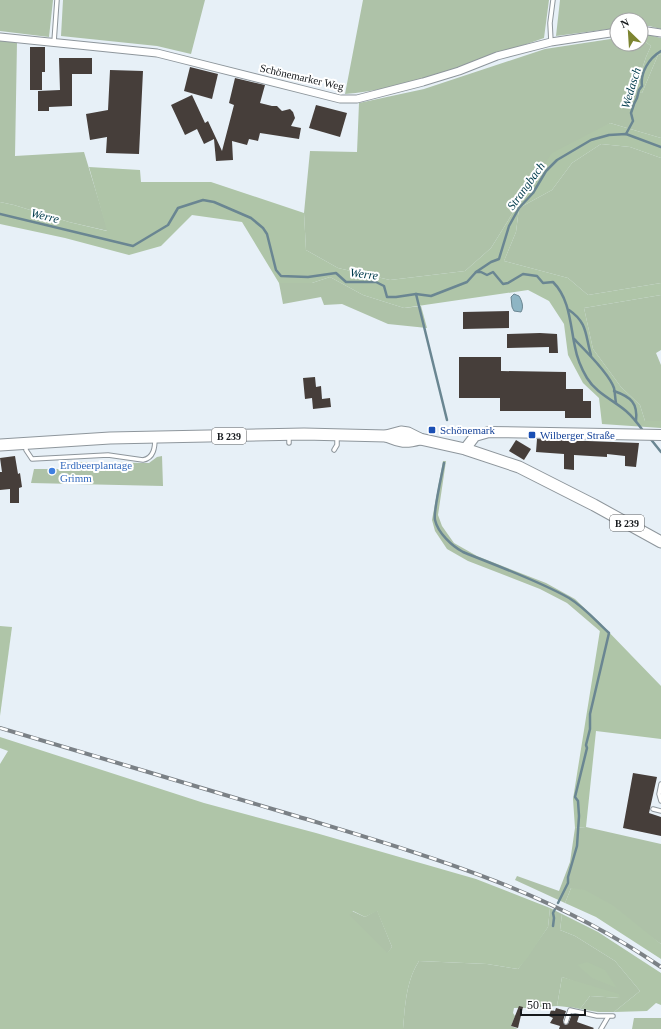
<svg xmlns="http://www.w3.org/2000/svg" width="661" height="1029" viewBox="0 0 661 1029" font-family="Georgia,serif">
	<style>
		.green { fill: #aec2a8 }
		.forest { fill: #afc5a8; fill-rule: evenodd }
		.water { fill: #8eb5c4; stroke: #6a8692 }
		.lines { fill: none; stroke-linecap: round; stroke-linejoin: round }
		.stream { stroke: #6a8692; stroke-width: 2.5 }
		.building { fill: #463e3a }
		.lane-casing { stroke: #8e969c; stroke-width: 5.5 }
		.street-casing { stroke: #8e969c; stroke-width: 9 }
		.secondary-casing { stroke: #8e969c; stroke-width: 12 }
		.primary-casing { stroke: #8e969c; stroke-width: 13 }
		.lane { stroke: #fff; stroke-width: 3.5 }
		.street { stroke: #fff; stroke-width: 7 }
		.secondary { stroke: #fff; stroke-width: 10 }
		.primary { stroke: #fff; stroke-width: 11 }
		.rail-casing { stroke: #7b8186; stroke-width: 4 }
		.rail { stroke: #fff; stroke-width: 2.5; stroke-dasharray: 8; stroke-linecap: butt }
		.transit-dot { fill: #1a4fb4; stroke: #fff; stroke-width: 1.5 }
		.shop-dot { fill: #3f7fe0; stroke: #fff; stroke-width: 1.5 }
		.labels { text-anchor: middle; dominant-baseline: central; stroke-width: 4; stroke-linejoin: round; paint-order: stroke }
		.shield { fill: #fff; stroke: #5c5e60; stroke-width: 1 }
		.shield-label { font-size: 10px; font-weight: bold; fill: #16191c }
		.street-label { font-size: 11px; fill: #16191c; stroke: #fff }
		.transit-label { font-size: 11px; fill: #164399; stroke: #fff; text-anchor: start }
		.shop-label { font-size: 11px; fill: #366cbe; stroke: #fff; text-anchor: start }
		.water-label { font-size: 12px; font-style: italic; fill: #003b4c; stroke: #fff }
	</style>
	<rect width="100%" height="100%" fill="#e7f0f7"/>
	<g class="green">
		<polygon points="0,0 53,0 49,37 0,31"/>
		<polygon points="63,0 205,0 191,54 157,46 61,36"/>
		<path d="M363,0H549L544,38C479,60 414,88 345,94Z"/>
		<polygon points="560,0 661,0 661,29 649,26 641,26 641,20 617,20 617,28 556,36"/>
		<polygon points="645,34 643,40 651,46 646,57 635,90 642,93 658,55 661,54 661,138 610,123 527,190 491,248 465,271 390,280 338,268 306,250 304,213 310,151 357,152 359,103 424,89 545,49 617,38 617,44 641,44 641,35"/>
		<polygon points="0,40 17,42 15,156 84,152 108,231 69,222 14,205 0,202"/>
		<polygon points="601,144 630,147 661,158 661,283 588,295 568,278 504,261 516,232 519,208 552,190 572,163"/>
		<polygon points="330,277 363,295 404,308 421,306 427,328 388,324 342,304 324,305 321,297 283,304 279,283 312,283"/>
		<polygon points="661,295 661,350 656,353 661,365 661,421 645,421 640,405 621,387 593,349 584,308"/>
		<polygon points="162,456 163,486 31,483 34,469 61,469 80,462 149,463 157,457"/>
		<polygon points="443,461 446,461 438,515 442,526 454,543 477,556 546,583 575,599 601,624 601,632 567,603 540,589 468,561 447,549 435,531 432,520"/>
		<polygon points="586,827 661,844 661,944 647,934 571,888 565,903 515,880 517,876 559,891 570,862 575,828"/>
		<path d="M550,908L562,914L560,930L575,936L615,961L640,991L614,1012H598L580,1009L590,996L620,998L562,977L557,1006L540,1007L537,1008H514L513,1013L515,1016L511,1026L518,1029H403C405,1006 406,981 419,961L487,964L518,969L548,927Z"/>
		<polygon points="377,910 392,947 387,954 348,915 352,911 365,917"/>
		<polygon points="634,1018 661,1018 661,1029 632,1029"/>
	</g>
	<g class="forest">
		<polygon points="645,34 661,38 661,54 658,55 642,93 635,91 646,57 651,46 643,40"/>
		<polygon points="610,123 661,138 661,158 630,147 601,144 572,163 552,190 519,208 516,232 504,261 568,278 588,295 661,283 661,295 584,308 593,349 621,387 640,405 645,421 661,421 661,428 602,424 599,398 583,383 568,355 564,324 549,301 528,290 404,308 363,295 330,277 312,283 279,283 242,222 192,215 161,246 129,255 65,238 0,224 0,202 14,205 69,222 107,231 89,167 140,170 141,182 211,182 304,213 306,250 338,268 390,280 465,271 491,248 527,190 552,153"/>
		<polygon points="601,624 661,686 661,739 596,731 586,827 575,828 573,799"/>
		<polygon points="0,626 12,627 0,716"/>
		<path d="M0,737L204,803L316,833L476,879L550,908L548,927L528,957L518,969L487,964L419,961C406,981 405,1006 403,1029H0V764L8,751L0,748ZM353,911L365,917L377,911L392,947L387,953L349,915Z"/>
		<polygon points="571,888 585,890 614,906 661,944 661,959 596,917 565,903"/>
		<polygon points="562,914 598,932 661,973 661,1005 656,1003 647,1011 614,1012 640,991 615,961 575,936 560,930"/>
		<polygon points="587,962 605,970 617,988 592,978 577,965"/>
		<path d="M562,977L619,994L620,998L590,996L580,1009C572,1007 565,1007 557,1006Z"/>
	</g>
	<path class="water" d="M514,294L519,296C522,301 524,307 521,312L514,311L512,307L511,297Z"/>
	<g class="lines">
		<g class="stream">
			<path d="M626,134L633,121L631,113L634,104L637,98L639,90L642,86C640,73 649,58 661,51"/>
			<path d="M0,214L133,246L168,225L178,208L203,200L214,202L251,218L263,228L267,234L276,270L281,276L308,277L336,273L346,282H376L384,286L387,297H396L416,294L431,296L467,282L476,272H481L487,275L493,272L503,284L508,283L523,274L537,276L543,283L553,282C570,299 570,324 575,347C577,358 581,368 587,378C596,393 613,400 626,411C633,417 639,425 644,432"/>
			<polyline points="476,272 491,262 499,259 509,226 519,208 533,193 546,171 557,160 591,140 609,135 626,134 661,147"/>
			<polyline points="416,294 447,420"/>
			<path d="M569,310C588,323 585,335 591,355"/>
			<path d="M574,339C585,350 609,373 614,388C615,392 615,398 616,403"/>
			<path d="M614,391C631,397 638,403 636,421"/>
			<polyline points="649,437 661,452"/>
			<path d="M444,463C442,474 433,512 435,520C438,533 452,546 463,552C497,566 537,580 569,598C584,607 596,621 609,633L590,714V729L586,745L587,748L575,797L578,801L579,816L577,846L568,877V883L558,903"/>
			<polyline points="553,926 554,918 553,913 555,909"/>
		</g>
	</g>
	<g class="building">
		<polygon points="30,47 45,47 45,72 42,72 42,90 30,90"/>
		<polygon points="59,58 92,58 92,74 72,74 72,106 49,107 49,111 38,111 38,91 60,90"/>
		<polygon points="190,67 218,74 212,99 184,91"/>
		<polygon points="110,70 143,71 139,154 106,153 107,137 90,140 86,114 108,110"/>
		<polygon points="235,78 265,85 260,103 272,106 277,106 282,111 290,109 293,112 295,118 291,126 301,128 299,139 260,133 258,141 249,139 247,145 232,141 233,160 216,161 214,139 204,144 197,129 185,135 171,105 192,95 205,123 208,121 222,151 234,105 229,103"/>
		<polygon points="316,105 347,113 340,137 309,128"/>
		<polygon points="509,311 509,328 463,329 463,312"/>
		<polygon points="540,333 557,334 558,353 549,353 549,347 507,348 507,334"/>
		<polygon points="459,357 501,357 501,371 566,372 566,389 583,389 583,401 591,401 591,418 565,418 565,411 500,411 500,398 459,398"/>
		<polygon points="315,377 316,387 321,386 322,399 330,398 331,407 313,409 312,398 305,399 303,378"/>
		<polygon points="537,439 639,443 636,467 625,466 625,456 607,454 607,457 574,455 574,470 564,469 564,454 536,452"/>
		<polygon points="516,440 531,449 524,460 509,451"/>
		<polygon points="15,456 18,474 20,473 22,487 19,488 19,503 10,503 10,489 0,490 0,472 2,472 0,458"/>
		<polygon points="633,773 657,777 649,813 661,817 661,836 623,828"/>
		<polygon points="519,1006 523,1007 518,1028 511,1026"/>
		<polygon points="556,1008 566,1011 563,1021 565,1025 568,1024 572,1014 579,1016 577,1022 594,1028 593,1029 559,1029 560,1026 550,1023 553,1018 549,1016 551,1010 555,1011"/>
	</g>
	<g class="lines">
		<defs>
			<g id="lane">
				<polyline points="54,42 57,0"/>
				<polyline points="551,42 550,23 553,0"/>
				<polyline points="289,436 289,443"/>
				<path d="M26,444V450L32,459L108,455L143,460C154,458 155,447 155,438"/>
				<polyline points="334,450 337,445 337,436"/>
				<polyline points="661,784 659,794 661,801"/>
				<polyline points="653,809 661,811"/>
				<polyline points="566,1022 570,1010 597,1016 613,1016"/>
				<polyline points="601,1029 608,1017"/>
			</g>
			<g id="street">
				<polyline points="641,30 661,33"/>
				<polyline points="0,37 157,53 340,99 357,99 423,82 459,71 497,56 551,42 617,32"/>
			</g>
			<polyline id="secondary" points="465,449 475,436 489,432 661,435"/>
			<g id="primary">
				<path d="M386,436C401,442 405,443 420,439"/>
				<polyline points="0,445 110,438 304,434 386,436 401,432 408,433 420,439 465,449 519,467 594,505 661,542"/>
			</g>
		</defs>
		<use href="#lane" class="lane-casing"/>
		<use href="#street" class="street-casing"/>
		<use href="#secondary" class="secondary-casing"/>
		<use href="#primary" class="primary-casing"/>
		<use href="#lane" class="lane"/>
		<use href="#street" class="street"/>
		<use href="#secondary" class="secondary"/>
		<use href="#primary" class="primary"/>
		<defs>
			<path id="rail" d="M0,728C99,757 197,787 296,816C425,855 548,889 661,967"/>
		</defs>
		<use href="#rail" class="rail-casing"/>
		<use href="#rail" class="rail"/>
	</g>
	<g class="transit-dot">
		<rect x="428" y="426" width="8" height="8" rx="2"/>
		<rect x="528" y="431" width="8" height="8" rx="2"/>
	</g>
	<circle class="shop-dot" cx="52" cy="471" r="4"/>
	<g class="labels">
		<g class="shield">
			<rect x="212" y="428" width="34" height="16" rx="3"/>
			<rect x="610" y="515" width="34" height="16" rx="3"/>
		</g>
		<g class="shield-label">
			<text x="229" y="436">B 239</text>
			<text x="627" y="523">B 239</text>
		</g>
		<g class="street-label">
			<text transform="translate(302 77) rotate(13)">Schönemarker Weg</text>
		</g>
		<g class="transit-label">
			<text x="440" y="430">Schönemark</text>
			<text x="540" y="435">Wilberger Straße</text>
		</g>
		<g class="shop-label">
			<text x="60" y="465">Erdbeerplantage<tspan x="60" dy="13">Grimm</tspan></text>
		</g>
		<g class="water-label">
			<text transform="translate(631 88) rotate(-73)">Wedasch</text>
			<text transform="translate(526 186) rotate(-54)">Strangbach</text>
			<text transform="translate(45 216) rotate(14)">Werre</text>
			<text transform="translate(364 274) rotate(7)">Werre</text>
		</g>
	</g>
	<g transform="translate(629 32) rotate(335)"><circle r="19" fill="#ffffff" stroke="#a2a3a4"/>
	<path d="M0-3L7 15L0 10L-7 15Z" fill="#7d8531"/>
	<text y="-6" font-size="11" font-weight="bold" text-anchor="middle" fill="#16191c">N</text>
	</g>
	<path d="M521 1009v6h64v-6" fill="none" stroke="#16191c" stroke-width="2"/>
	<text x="527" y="1009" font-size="12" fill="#16191c" stroke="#ffffff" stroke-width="3" paint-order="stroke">50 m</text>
</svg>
